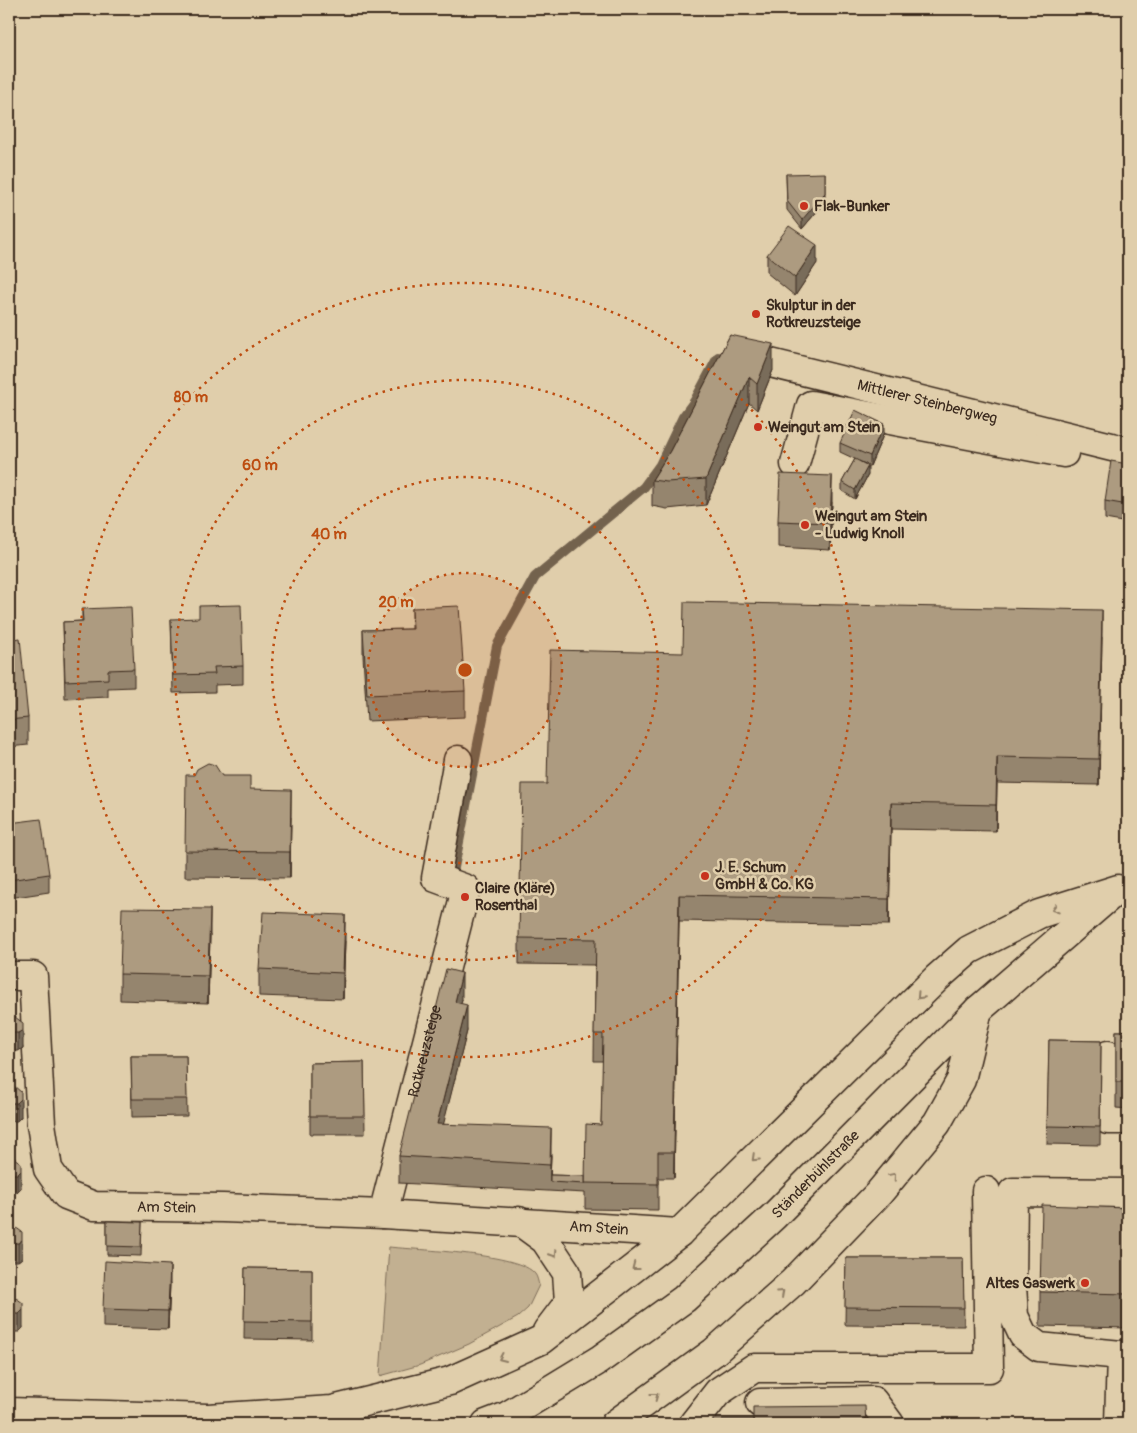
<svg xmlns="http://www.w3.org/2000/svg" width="1137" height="1433" viewBox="0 0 1137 1433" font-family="Pangolin,sans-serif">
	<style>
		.green { fill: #c2b091; stroke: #7e6d58 }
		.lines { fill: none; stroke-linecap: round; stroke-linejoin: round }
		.stream { stroke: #73624e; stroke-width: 10 }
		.minor-casing { stroke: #3b2a1e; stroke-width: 31 }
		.highway-casing { stroke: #3b2a1e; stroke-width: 31 }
		.minor { stroke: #e0ceab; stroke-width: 28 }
		.highway { stroke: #e0ceab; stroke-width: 28 }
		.wall { fill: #95856e; stroke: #3b2a1e }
		.shaded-wall { fill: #796c5a; stroke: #3b2a1e }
		.building { fill: #ad9b80; stroke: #3b2a1e }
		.oneway { stroke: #8e7c64 }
		.ring { fill: none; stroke: #bd4d10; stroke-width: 2.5; stroke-dasharray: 2.5 5 }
		.poi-dot { fill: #c8321e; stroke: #e0ceab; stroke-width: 2 }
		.labels { text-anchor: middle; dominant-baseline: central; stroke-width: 5; stroke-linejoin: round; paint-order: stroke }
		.poi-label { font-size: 15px; font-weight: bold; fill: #3b2a1e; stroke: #e0ceab; text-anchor: start }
		.street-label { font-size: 15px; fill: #3b2a1e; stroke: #e0ceab }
		.centre { fill: #bd4d10; stroke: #e0ceab; stroke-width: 2.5 }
		.ring-label { font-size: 15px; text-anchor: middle; font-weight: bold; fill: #bd4d10; stroke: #e0ceab; stroke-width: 5; stroke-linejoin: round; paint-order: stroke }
	</style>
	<rect width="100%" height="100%" fill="#e0ceab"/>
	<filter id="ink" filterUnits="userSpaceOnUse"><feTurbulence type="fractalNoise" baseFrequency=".02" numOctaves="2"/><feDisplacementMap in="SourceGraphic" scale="10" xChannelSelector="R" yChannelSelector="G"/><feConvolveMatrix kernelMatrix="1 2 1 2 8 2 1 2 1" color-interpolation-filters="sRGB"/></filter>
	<g filter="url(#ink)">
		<path class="green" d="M389,1247C417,1250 520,1253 535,1274C537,1276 538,1282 539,1285L528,1308L518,1317L469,1344L420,1365L380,1376Z"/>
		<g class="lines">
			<polyline class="stream" points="451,883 497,646 535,577 644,487 660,465 683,417 694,402 718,357"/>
			<defs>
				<g id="minor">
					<path id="s1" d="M738,355L1128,451"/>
					<polyline points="795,464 811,405 1064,453"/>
					<path id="s2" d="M9,976H33L41,1124L48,1169L66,1195L94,1206L223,1208L383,1214L679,1233"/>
					<polyline points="1108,1055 1108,1120 1128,1120"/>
					<path id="s3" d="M383,1214L466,889L436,878L458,760"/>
					<polyline points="519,1221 545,1240 567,1273 569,1302 547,1331"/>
					<polyline points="760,1403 873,1401 890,1424"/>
					<polyline points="693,1424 718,1392 754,1368 989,1368 986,1191"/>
					<polyline points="1119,1424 1121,1355 1039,1347 1023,1335 1014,1316 1012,1286 1013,1192 1128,1193"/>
				</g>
				<g id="highway">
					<polyline points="9,1412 208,1418 332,1410 450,1381 541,1340 679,1233 937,978 969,950 1039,914 1118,889"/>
					<path id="s4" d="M486,1424L507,1416L599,1360L684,1299L774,1216L978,1010L1110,896"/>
					<polyline points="615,1424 714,1352 793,1282 879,1193 937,1123 961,1080 978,1010"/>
				</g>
			</defs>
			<use href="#minor" class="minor-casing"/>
			<use href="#highway" class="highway-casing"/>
			<use href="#minor" class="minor"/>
			<use href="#highway" class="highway"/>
		</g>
		<g class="wall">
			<polygon points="786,174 825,202 802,229 787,210"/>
			<polygon points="767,255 817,263 795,296 767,273"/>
			<polygon points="730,335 773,370 757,410 749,403 706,505 667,509 652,506 652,480 670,451"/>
			<polygon points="884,433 870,466 859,461 868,475 855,499 842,491 842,482 855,459 840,452 840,443"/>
			<polygon points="1128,464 1128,523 1105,519 1105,501"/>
			<polygon points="832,502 830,550 778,547 778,521"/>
			<polygon points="412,608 465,691 465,717 367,721 363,656 363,630 412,629"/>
			<polygon points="82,609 134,669 134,687 108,688 108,697 65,699 63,622 82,621"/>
			<polygon points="171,619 243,666 243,684 215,685 215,692 173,693"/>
			<polygon points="1102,637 1099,785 997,783 996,831 891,829 889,925 679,921 674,1178 658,1178 658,1210 585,1209 585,1193 399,1183 399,1156 462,999 461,1003 467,1031 443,1124 551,1155 550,1175 585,1176 601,1125 603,1061 594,1061 595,965 519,964 519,938 547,784 683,653"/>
			<polygon points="9,640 28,718 28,745 9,747"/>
			<polygon points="222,776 250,789 291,817 290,878 185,877 185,851"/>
			<polygon points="9,794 10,823 49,874 49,892 9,898"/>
			<polygon points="210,935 208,1003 120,1000 120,974"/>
			<polygon points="345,941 343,999 259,996 259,969"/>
			<polygon points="15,1017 23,1048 18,1051 9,1051 9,1018"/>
			<polygon points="1116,1031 1128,1031 1128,1109 1116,1108"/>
			<polygon points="1049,1040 1101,1041 1100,1145 1047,1144"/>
			<polygon points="131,1056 186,1056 187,1116 132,1117"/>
			<polygon points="364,1062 365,1134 310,1134 310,1063"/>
			<polygon points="9,1063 12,1063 12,1086 21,1117 17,1121 9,1121"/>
			<polygon points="9,1132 11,1132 11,1158 14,1158 21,1188 17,1192 9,1192"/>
			<polygon points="9,1203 11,1203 11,1227 15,1227 22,1258 18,1261 9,1261"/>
			<polygon points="1128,1208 1128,1328 1040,1326 1040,1292"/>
			<polygon points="107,1221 142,1222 141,1256 107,1255"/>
			<polygon points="846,1258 963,1258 964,1326 845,1325"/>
			<polygon points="245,1268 312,1269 312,1340 244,1339"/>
			<polygon points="9,1272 11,1272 12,1298 16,1298 23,1328 19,1332 9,1332"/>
			<polygon points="170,1283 168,1329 103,1327 103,1309"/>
			<rect x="9" y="1343" width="4" height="33"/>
		</g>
		<g class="shaded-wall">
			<polygon points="825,173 825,202 802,229 802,220"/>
			<polygon points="817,245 817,263 795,296 795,278"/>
			<polygon points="773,344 773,370 757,410 757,384"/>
			<polygon points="749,377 749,403 706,505 706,479"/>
			<polygon points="884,424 884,433 870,466 870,456"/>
			<polygon points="868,466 868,475 855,499 855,490"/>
			<polygon points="832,476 832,502 830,550 830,523"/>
			<polygon points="1102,610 1102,637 1099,785 1099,759"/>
			<polygon points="997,757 997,783 996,831 996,805"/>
			<polygon points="291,790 291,817 290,878 290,852"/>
			<polygon points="891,803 891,829 889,925 889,899"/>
			<polygon points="679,895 679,921 674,1178 674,1152"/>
			<polygon points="210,909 210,935 208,1003 208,976"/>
			<polygon points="345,915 345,941 343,999 343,973"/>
			<polygon points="462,973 462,999 455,1028 455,1002"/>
			<polygon points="467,1005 467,1031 437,1150 437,1124"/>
			<polygon points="23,1030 23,1048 18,1051 18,1033"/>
			<polygon points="21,1099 21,1117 17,1121 17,1103"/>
			<polygon points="551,1128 551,1155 550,1182 550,1165"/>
			<polygon points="21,1170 21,1188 17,1192 17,1174"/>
			<polygon points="22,1240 22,1258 18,1261 18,1243"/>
			<polygon points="170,1265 170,1283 168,1329 168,1311"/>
			<polygon points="23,1310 23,1328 19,1332 19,1314"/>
		</g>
		<g class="building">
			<polygon points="825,173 825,193 802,220 787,201 786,174"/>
			<polygon points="789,226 817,245 795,278 767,255"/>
			<polygon points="730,335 773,344 757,384 749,377 706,479 667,482 652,480 670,451"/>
			<polygon points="855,410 884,424 870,456 840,443"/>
			<polygon points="855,459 868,466 855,490 842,482"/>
			<polygon points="1111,461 1128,464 1128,505 1105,501"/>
			<polygon points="780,474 832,476 830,523 778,521"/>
			<polygon points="684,602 1102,610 1099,759 997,757 996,805 891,803 889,899 679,895 674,1152 658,1152 658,1184 585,1183 586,1124 601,1125 603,1034 594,1034 596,939 519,938 522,784 547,784 550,650 683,653"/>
			<polygon points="241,605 243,666 214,667 215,674 173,675 171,619 199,618 199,606"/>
			<polygon points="459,606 465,691 367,695 363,630 413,629 412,608"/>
			<polygon points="131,607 134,669 108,670 108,679 65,681 63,622 83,621 82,609"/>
			<polygon points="20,638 28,718 9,720 9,640"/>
			<polygon points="208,763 215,765 222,776 250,776 250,789 291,790 290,852 185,851 186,775 194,775 197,769"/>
			<polygon points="9,794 10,822 9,822"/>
			<polygon points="41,819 49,874 9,880 9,823"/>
			<polygon points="122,908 210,909 208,976 120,974"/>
			<polygon points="263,912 345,915 343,973 259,969"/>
			<polygon points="446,969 462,973 455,1002 467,1005 437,1124 551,1128 550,1165 399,1156"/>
			<polygon points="15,1017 23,1023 23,1030 18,1033 9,1033 9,1018"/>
			<rect x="1116" y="1031" width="12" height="51"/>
			<polygon points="1049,1040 1101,1041 1100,1127 1047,1126"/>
			<polygon points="131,1056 186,1056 187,1099 132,1099"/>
			<polygon points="364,1062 365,1116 310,1116 310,1063"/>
			<rect x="9" y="1063" width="3" height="13"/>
			<polygon points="9,1086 14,1086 21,1092 21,1099 17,1103 9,1103"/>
			<rect x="9" y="1132" width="2" height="15"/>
			<polygon points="9,1158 14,1158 21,1163 21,1170 17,1174 9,1174"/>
			<polygon points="550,1175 585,1176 585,1184 550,1182"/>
			<rect x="9" y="1203" width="2" height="13"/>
			<polygon points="1042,1205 1128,1208 1128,1294 1040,1292"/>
			<polygon points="107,1221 142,1222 141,1247 107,1246"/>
			<polygon points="9,1227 15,1227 22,1232 22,1240 18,1243 9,1243"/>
			<polygon points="846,1258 963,1258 964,1308 845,1307"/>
			<polygon points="105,1261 170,1265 168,1311 103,1309"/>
			<polygon points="245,1268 312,1269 312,1322 244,1321"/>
			<polygon points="9,1272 11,1272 12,1286 9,1286"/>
			<polygon points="9,1298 16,1298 23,1303 23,1310 19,1314 9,1314"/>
			<rect x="9" y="1343" width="4" height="15"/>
			<polygon points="865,1406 866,1424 753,1424 753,1407"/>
			<rect x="713" y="1419" width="40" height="5"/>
		</g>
		<defs><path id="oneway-chevron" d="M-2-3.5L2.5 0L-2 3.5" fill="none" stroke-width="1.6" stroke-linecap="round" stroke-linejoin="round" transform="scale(1.25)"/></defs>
		<g class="oneway">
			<use href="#oneway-chevron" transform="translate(1055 909) rotate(162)"/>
			<use href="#oneway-chevron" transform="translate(920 996) rotate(133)"/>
			<use href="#oneway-chevron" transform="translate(755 1158) rotate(136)"/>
			<use href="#oneway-chevron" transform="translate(893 1176) rotate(-50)"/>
			<use href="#oneway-chevron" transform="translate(554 1254) rotate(57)"/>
			<use href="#oneway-chevron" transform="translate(635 1267) rotate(142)"/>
			<use href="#oneway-chevron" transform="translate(781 1293) rotate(-42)"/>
			<use href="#oneway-chevron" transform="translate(502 1358) rotate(156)"/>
			<use href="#oneway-chevron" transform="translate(655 1396) rotate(-37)"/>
		</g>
	</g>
	<circle cx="465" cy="670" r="97" fill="#bd4d10" fill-opacity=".12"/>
	<g class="ring">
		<circle cx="465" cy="670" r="97"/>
		<circle cx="465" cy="670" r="193"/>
		<circle cx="465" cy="670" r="290"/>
		<circle cx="465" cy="670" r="387"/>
	</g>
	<g class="poi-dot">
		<circle cx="804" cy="206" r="5"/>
		<circle cx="756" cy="314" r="5"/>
		<circle cx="758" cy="427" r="5"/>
		<circle cx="805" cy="525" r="5"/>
		<circle cx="705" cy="876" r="5"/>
		<circle cx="465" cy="897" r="5"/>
		<circle cx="1085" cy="1283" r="5"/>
	</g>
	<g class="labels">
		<g class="poi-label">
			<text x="814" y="206">Flak-Bunker</text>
			<text x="766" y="305">Skulptur in der<tspan x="766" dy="17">Rotkreuzsteige</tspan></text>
			<text x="768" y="427">Weingut am Stein</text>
			<text x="815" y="516">Weingut am Stein<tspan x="815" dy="17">- Ludwig Knoll</tspan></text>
			<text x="715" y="867">J. E. Schum<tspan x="715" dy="17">GmbH &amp; Co. KG</tspan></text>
			<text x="475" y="888">Claire (Kläre)<tspan x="475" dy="17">Rosenthal</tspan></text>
			<text x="1075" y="1283" text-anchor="end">Altes Gaswerk</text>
		</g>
		<g class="street-label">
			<text stroke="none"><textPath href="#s1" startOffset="195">Mittlerer Steinbergweg</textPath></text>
			<text stroke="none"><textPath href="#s3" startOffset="168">Rotkreuzsteige</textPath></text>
			<text stroke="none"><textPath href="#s4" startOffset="416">Ständerbühlstraße</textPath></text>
			<text stroke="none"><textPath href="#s2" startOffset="352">Am Stein</textPath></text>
			<text stroke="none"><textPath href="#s2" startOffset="785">Am Stein</textPath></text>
		</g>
	</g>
	<circle cx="465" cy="670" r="8" class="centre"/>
	<g class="ring-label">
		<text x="191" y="402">80 m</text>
		<text x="260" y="470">60 m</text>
		<text x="329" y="539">40 m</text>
		<text x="396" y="607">20 m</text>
	</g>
	<rect width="1137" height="1433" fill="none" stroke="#e0ceab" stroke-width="30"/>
	<rect x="15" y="15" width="1107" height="1403" fill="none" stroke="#3b2a1e" stroke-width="2" filter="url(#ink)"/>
</svg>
